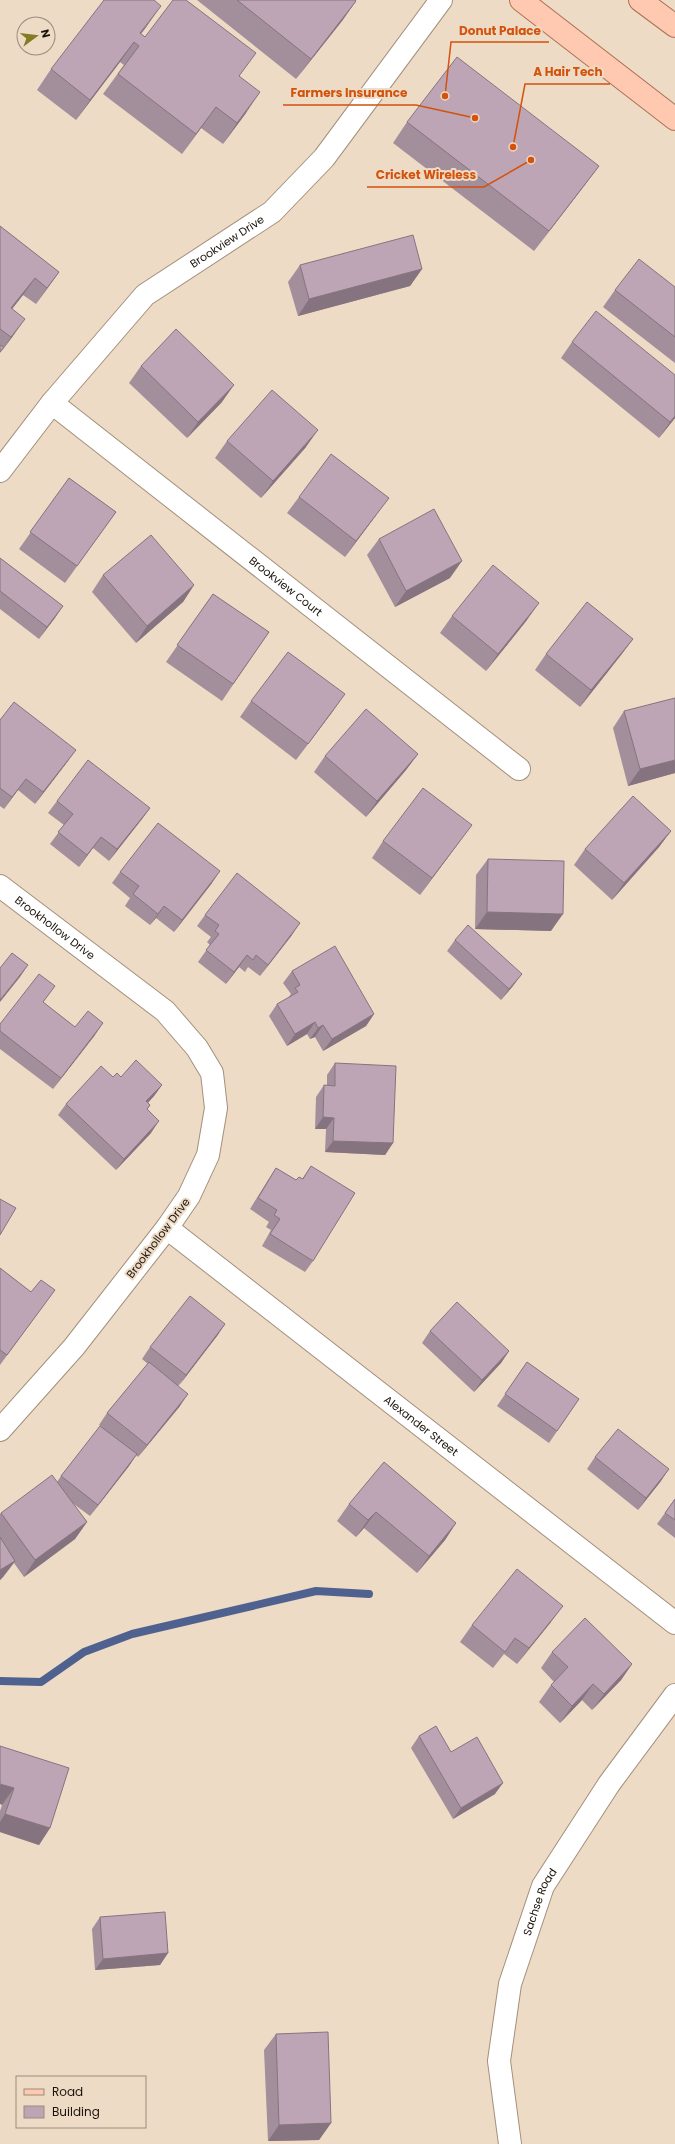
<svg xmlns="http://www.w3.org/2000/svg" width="675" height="2144" viewBox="0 0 675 2144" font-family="Poppins,sans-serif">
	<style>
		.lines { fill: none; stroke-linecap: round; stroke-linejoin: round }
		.stream { stroke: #4f628f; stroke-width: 8 }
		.minor-casing { stroke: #a2907c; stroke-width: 24 }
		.tertiary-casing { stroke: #a2907c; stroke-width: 24 }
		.primary-casing { stroke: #ae7254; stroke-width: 24 }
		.minor { stroke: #fff; stroke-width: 22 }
		.tertiary { stroke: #fff; stroke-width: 22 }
		.primary { stroke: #fec9b0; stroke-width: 22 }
		.wall { fill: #a38e9c }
		.shaded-wall { fill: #85747f }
		.building { fill: #bea5b5; stroke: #85747f }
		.labels { text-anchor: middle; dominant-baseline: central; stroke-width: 4; stroke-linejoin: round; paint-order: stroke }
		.street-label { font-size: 11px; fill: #1a130b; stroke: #eedbc5 }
		.leader { fill: none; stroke: #d3520c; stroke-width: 1.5 }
		.callout-dot { fill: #d3520c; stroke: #eedbc5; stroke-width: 1.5 }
		.callout-label { font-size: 12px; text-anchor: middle; font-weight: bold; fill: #d3520c; stroke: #eedbc5; stroke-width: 4; stroke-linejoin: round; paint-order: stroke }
	</style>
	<rect width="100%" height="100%" fill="#eedbc5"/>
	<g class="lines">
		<polyline class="stream" points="0,1681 41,1682 84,1652 132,1634 316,1591 369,1594"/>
		<defs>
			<g id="minor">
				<path id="s1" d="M52,403L519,769"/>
				<path id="s2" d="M0,471L52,403L145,295L272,212L324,158L441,0"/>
				<path id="s3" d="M0,886L165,1011L197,1048L212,1073L216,1108L208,1155L189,1196L167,1228L74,1347L0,1430"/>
				<path id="s4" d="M167,1228L675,1623"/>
			</g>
			<g id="tertiary">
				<path id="s5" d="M510,2144L499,2061L510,1984L543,1886L609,1784L675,1695"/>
			</g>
			<g id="primary">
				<polyline points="521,0 675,119"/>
				<polyline points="640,0 675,26"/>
			</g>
		</defs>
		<use href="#minor" class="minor-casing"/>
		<use href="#tertiary" class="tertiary-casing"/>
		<use href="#primary" class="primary-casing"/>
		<use href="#minor" class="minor"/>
		<use href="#tertiary" class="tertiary"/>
		<use href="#primary" class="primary"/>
	</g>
	<g class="wall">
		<polygon points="197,0 355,0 356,1 342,21 296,79"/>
		<polygon points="147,26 141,34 145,37 240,76 246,113 223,144 201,128 182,154 103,94 124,65 120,62 76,120 37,90 51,69"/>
		<polygon points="407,122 599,166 584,186 534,251 393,143"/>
		<polygon points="0,226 59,272 36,304 23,295 12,309 13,336 0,353"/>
		<polygon points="300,265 422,269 410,286 298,316 288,282"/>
		<polygon points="675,287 675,363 603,307 615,290"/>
		<polygon points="572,342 675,375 675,418 659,438 561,358"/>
		<polygon points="141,366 222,402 187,438 129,383"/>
		<polygon points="227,441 306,447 261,498 215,458"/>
		<polygon points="69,478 116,512 65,583 19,549"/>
		<polygon points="299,497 377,514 345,557 287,513"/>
		<polygon points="379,539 450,578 395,607 367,555"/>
		<polygon points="0,558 63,606 39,639 0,609"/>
		<polygon points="103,575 194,585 183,602 136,643 92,592"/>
		<polygon points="213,594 269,632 222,701 166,662"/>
		<polygon points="452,616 527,620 486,671 440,633"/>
		<polygon points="633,639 621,655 580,707 535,670 546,654"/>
		<polygon points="251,701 333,711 296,760 240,717"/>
		<polygon points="624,711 675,773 628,786 613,728"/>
		<polygon points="0,720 68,761 35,804 18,790 4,809 0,806"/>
		<polygon points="418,754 406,770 366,817 314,772 325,756"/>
		<polygon points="57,801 150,808 142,819 109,861 93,848 79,867 50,844 64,825 48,813"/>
		<polygon points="671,831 659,847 612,900 574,865 585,849"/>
		<polygon points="383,841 460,841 420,895 372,858"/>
		<polygon points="488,859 551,931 475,929 476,875"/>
		<polygon points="120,872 212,883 174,932 156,918 150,925 125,906 130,898 112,883"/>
		<polygon points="205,915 292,935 260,976 248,967 245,972 239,967 226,984 198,962 210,945 207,942 211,937 197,926"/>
		<polygon points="455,940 513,986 501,1000 447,951"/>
		<polygon points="292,971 374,1014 366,1026 323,1051 315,1037 310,1039 307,1034 287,1046 269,1016 277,1004 288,998 291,994 283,983"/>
		<polygon points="55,986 43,1002 75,1027 95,1035 53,1089 0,1049 0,1024"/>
		<polygon points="335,1063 393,1143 385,1155 325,1152 326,1129 315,1129 316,1097 324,1085 327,1086 327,1075"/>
		<polygon points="113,1077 121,1077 162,1085 154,1096 148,1103 150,1105 147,1110 151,1133 116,1170 58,1115 66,1104"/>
		<polygon points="311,1166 313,1261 305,1272 262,1246 271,1230 266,1227 269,1222 250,1209 268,1180 276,1168 296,1180 302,1179"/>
		<polygon points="0,1268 31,1292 46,1302 0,1365"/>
		<polygon points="225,1324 217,1336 178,1386 180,1406 138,1457 136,1455 129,1466 90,1516 71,1502 87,1522 75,1539 24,1577 14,1563 3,1577 0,1580 0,1514 1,1513 57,1482 61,1476 102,1427 99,1425 107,1413 148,1364 142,1359 150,1347"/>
		<polygon points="430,1331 509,1351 501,1363 474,1392 422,1343"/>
		<polygon points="527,1362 579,1399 549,1443 497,1406"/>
		<polygon points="595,1457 661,1481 638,1510 587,1469"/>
		<polygon points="675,1499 675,1538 657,1524"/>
		<polygon points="349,1504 456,1523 445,1540 417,1573 364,1528 356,1537 337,1521"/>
		<polygon points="551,1622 517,1664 504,1654 493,1668 460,1642 472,1625"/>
		<polygon points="552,1652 632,1664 621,1680 592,1710 582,1700 560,1723 539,1702 551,1685 554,1682 541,1668"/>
		<polygon points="419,1736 451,1752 495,1794 453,1819 411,1748"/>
		<polygon points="0,1746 50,1828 39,1845 0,1832 0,1811 2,1805"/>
		<polygon points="100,1917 168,1953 160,1965 95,1970 92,1929"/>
		<polygon points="276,2034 331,2123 319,2140 268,2141 264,2050"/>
	</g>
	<g class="shaded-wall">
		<polygon points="356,1 342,21 296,79 311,59"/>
		<polygon points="161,6 147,26 134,42 120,62 76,120 90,100"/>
		<polygon points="260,92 246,113 223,144 237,123"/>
		<polygon points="216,107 201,128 182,154 196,134"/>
		<polygon points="599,166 584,186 534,251 549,231"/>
		<polygon points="422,269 410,286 298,316 309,299"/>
		<polygon points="59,272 47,289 36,304 47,288"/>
		<polygon points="35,278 23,295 0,324 11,308"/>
		<polygon points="25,319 13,336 0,353 11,337"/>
		<polygon points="234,385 222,402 187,438 198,422"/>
		<polygon points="675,416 675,418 659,438 670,422"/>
		<polygon points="318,430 306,447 261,498 273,481"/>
		<polygon points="389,498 377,514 345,557 356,541"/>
		<polygon points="462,561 450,578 395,607 406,591"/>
		<polygon points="194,585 183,602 136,643 147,626"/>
		<polygon points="539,603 527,620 486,671 498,654"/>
		<polygon points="63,606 55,618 39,639 47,627"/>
		<polygon points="633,639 621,655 580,707 591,690"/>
		<polygon points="345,694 333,711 296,760 308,744"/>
		<polygon points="76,750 68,761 35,804 43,792"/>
		<polygon points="418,754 406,770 366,817 377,801"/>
		<polygon points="675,760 675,773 628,786 640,769"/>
		<polygon points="26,779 18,790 4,809 12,797"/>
		<polygon points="150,808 142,819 109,861 117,849"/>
		<polygon points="472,825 460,841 420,895 432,878"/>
		<polygon points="671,831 659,847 612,900 624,883"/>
		<polygon points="101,837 93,848 79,867 87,855"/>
		<polygon points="220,871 212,883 174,932 182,920"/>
		<polygon points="164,906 156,918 150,925 158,914"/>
		<polygon points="487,912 563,914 551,931 475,929"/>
		<polygon points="300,923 292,935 260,976 268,965"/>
		<polygon points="247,955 239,967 226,984 234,972"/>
		<polygon points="28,965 20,977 0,1002 0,1000"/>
		<polygon points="522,974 513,986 501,1000 509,989"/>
		<polygon points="374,1014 366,1026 323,1051 332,1039"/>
		<polygon points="315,1022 307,1034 287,1046 295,1034"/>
		<polygon points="103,1023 95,1035 53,1089 61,1078"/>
		<polygon points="323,1025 315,1037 310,1039 318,1028"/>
		<polygon points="162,1085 154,1096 138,1113 146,1101"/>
		<polygon points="323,1117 334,1118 326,1129 315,1129"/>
		<polygon points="159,1121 151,1133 116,1170 124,1159"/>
		<polygon points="333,1141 393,1143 385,1155 325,1152"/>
		<polygon points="225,1324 217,1336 178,1387 186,1375"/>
		<polygon points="509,1351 501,1363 474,1392 482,1380"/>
		<polygon points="188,1394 180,1406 138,1457 147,1445"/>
		<polygon points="137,1454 129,1466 90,1516 98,1505"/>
		<polygon points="669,1469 661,1481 638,1510 646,1498"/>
		<polygon points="376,1512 364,1528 356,1537 368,1520"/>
		<polygon points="87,1522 75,1539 24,1577 35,1560"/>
		<polygon points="456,1523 445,1540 417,1573 429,1556"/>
		<polygon points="15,1561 3,1577 0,1580 0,1570"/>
		<polygon points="563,1606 551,1622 517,1664 529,1648"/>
		<polygon points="632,1664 621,1680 592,1710 604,1694"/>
		<polygon points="593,1684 582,1700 560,1723 572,1706"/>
		<polygon points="503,1783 495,1794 453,1819 461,1808"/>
		<polygon points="0,1784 14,1788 2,1805 0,1804"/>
		<polygon points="5,1814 50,1828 39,1845 0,1832 0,1822"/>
		<polygon points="168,1953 160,1965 95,1970 103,1959"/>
		<polygon points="331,2123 319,2140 268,2141 279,2125"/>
	</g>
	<g class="building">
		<polygon points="104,0 154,0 161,6 140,33 145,37 173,0 186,0 256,53 239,76 260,92 237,123 216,107 196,134 118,74 139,46 134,42 90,100 51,69"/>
		<polygon points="237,0 355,0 356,1 311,59"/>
		<polygon points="457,57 599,166 549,231 407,122"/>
		<polygon points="0,226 59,272 47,288 35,278 11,308 25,319 11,337 0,329"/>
		<polygon points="413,235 422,269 309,299 300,265"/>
		<polygon points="639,259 675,287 675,337 615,290"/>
		<polygon points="596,311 675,375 675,416 670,422 572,342"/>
		<polygon points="176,329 234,385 198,422 141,366"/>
		<polygon points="0,345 4,347 0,352"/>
		<polygon points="272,390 318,430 273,481 227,441"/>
		<polygon points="331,454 389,498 356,541 299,497"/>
		<polygon points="69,478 116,512 77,566 30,532"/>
		<polygon points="434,509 462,561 406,591 379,539"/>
		<polygon points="151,535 194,585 147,626 103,575"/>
		<polygon points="0,558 63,606 47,627 0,591"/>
		<polygon points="493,565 539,603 498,654 452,616"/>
		<polygon points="213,594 269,632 233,684 177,645"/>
		<polygon points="587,602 633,639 591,690 546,654"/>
		<polygon points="288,652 345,694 308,744 251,701"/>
		<polygon points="675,698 675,760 640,769 624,711"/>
		<polygon points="14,702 76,750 43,792 26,779 12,797 0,788 0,720"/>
		<polygon points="366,709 418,754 377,801 325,756"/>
		<polygon points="88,760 150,808 117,849 101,837 87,855 58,832 73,814 57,801"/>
		<polygon points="423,788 472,825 432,878 383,841"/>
		<polygon points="633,796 671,831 624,883 585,849"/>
		<polygon points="158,823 220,871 182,920 164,906 158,914 133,894 139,886 120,872"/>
		<polygon points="488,859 564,861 563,914 487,912"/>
		<polygon points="237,873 300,923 268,965 256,955 253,960 247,955 234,972 206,950 219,934 215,931 219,925 205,915"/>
		<polygon points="468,925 522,974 509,989 455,940"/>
		<polygon points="335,946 374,1014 332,1039 323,1025 318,1028 315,1022 295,1034 277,1004 298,992 295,988 300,985 292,971"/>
		<polygon points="12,953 28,965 0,1000 0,968"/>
		<polygon points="39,974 55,986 43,1002 75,1027 88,1011 103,1023 61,1078 0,1031 0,1024"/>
		<polygon points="136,1060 162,1085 146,1101 150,1105 147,1109 159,1121 124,1159 66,1104 101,1066 113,1077 117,1073 121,1077"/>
		<polygon points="335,1063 396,1066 393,1143 333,1141 334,1118 323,1117 324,1085 335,1086"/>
		<polygon points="311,1166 355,1193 313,1261 270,1234 280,1219 274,1215 277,1210 258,1198 276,1168 296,1180 299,1177 303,1179"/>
		<polygon points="0,1199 16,1208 0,1235"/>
		<polygon points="0,1268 31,1292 41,1280 55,1290 7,1355 0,1350"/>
		<polygon points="190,1296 225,1324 186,1375 150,1347"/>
		<polygon points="457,1302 509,1351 482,1380 430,1331"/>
		<polygon points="149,1362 188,1394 147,1445 107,1413"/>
		<polygon points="527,1362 579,1399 557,1431 505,1394"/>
		<polygon points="100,1426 137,1454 98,1505 61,1476"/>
		<polygon points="618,1429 669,1469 646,1498 595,1457"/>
		<polygon points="384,1462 456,1523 429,1556 376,1512 368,1520 349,1504"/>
		<polygon points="52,1475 87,1522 35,1560 1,1513"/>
		<polygon points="675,1499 675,1520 665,1513"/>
		<polygon points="0,1537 15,1561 0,1570"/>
		<polygon points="517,1569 563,1606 529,1648 515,1638 505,1652 472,1625"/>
		<polygon points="585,1618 632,1664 604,1694 593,1684 572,1706 551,1685 568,1667 552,1652"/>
		<polygon points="436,1726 451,1752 477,1737 503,1783 461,1808 419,1736"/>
		<polygon points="0,1746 69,1768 50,1828 5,1814 14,1788 0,1784"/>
		<polygon points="165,1912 168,1953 103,1959 100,1917"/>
		<polygon points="328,2032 331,2123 279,2125 276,2034"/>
	</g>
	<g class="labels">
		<g class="street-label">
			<text stroke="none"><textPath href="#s2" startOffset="326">Brookview Drive</textPath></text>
			<text stroke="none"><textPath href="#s1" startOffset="297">Brookview Court</textPath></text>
			<text stroke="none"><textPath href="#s3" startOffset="69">Brookhollow Drive</textPath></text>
			<text transform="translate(158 1238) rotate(-53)">Brookhollow Drive</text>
			<text stroke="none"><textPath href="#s4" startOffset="322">Alexander Street</textPath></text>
			<text stroke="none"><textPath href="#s5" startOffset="249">Sachse Road</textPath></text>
		</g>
	</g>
	<path class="leader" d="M445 96L451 42H549M513 147L525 84H610M475 118L416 105H283M531 160L484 187H367"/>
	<g class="callout-dot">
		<circle cx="445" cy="96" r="4"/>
		<circle cx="513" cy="147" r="4"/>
		<circle cx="475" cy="118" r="4"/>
		<circle cx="531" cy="160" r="4"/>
	</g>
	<g class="callout-label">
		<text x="500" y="35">Donut Palace</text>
		<text x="568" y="76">A Hair Tech</text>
		<text x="349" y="97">Farmers Insurance</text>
		<text x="426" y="179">Cricket Wireless</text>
	</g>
	<rect x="16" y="2076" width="130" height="52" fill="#eedbc5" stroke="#998b7b"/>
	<rect x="24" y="2089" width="20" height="6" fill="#fec9b0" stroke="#998b7b"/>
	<text x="52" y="2096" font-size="12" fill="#1a130b">Road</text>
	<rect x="24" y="2106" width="20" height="12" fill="#bea5b5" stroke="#998b7b"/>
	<text x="52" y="2116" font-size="12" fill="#1a130b">Building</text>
	<g transform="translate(36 36) rotate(75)"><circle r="19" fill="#eedbc5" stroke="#998b7b"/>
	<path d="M0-3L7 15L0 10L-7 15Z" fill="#847c23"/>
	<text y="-6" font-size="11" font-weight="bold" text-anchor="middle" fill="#1a130b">N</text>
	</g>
</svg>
